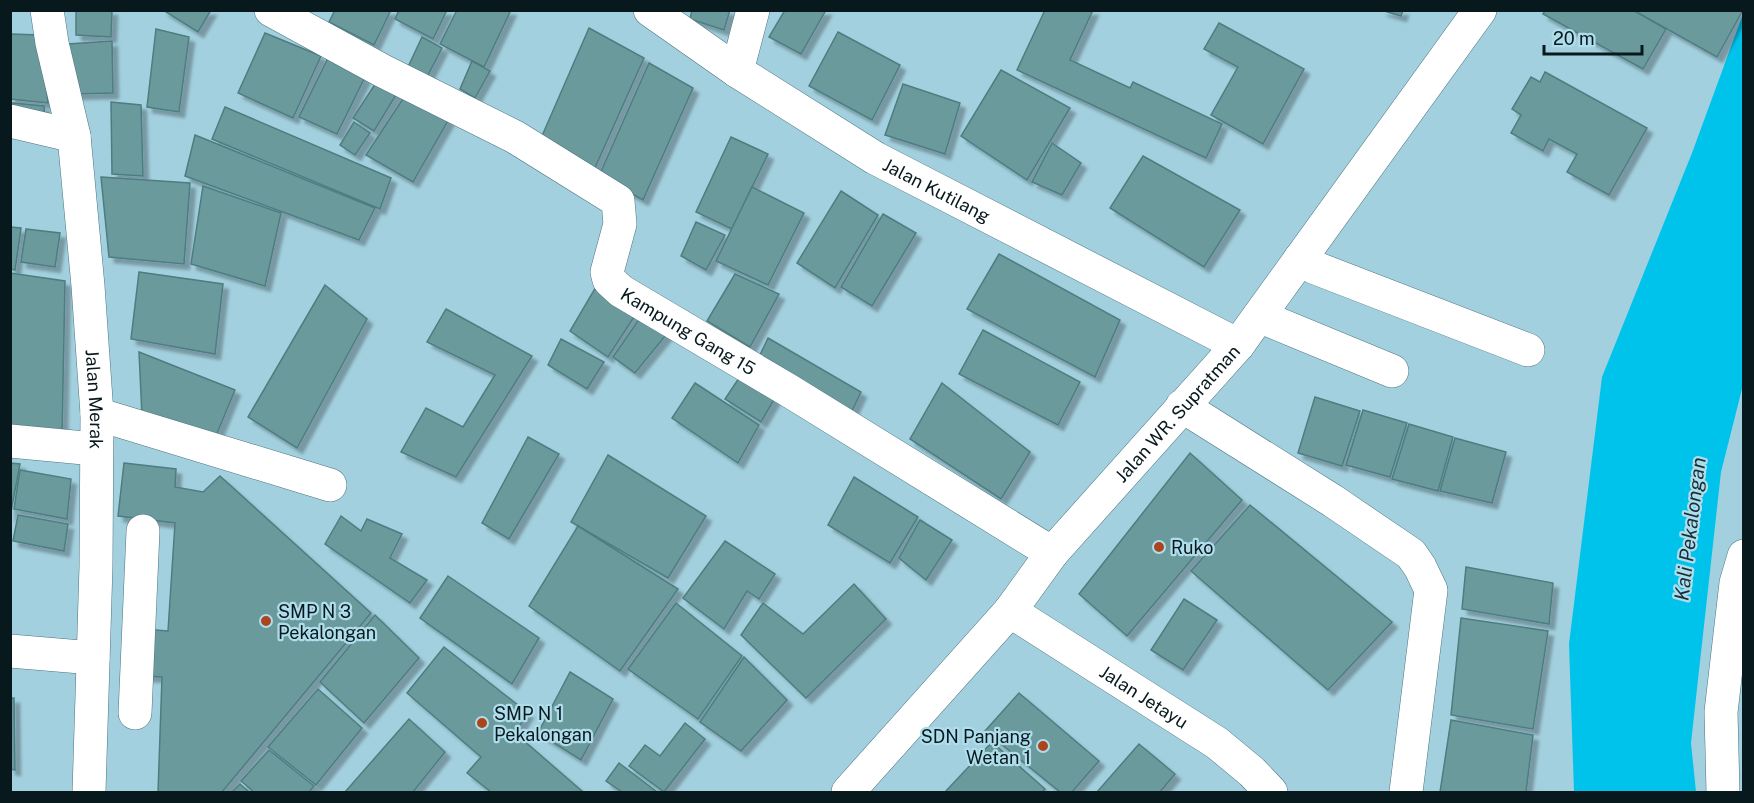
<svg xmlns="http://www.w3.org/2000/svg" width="1754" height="803" viewBox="0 0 1754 803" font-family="'Public Sans',sans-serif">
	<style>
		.water { fill: #00c3ec }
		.building { fill: #6a9a9c; stroke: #4e7d80; stroke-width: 1.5; filter: url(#shadow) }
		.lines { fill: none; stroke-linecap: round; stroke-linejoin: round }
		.minor-casing { stroke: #4a7481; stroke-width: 34 }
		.minor { stroke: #fff; stroke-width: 33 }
		.poi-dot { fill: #ab451c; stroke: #afddec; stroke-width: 2 }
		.labels { text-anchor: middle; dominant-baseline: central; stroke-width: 4.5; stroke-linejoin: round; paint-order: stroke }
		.street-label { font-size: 18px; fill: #08191e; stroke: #afddec }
		.poi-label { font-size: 18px; fill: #08191e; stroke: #afddec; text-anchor: start }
		.water-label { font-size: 20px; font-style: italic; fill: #162f37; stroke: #afddec }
	</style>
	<defs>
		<filter id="shadow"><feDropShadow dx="5.5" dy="5.5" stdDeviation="1.5" flood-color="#0004"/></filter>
	</defs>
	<rect width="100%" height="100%" fill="#a3d0de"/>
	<polygon class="water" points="1743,14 1743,385 1721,472 1691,743 1696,792 1574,792 1569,644 1602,377 1692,153"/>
	<g class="building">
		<polygon points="76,10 112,10 111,37 76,35"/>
		<polygon points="163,10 211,10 198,32"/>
		<polygon points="335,10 391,10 374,45 329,22"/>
		<polygon points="399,10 447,10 433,39 395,19"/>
		<polygon points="457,10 511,10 484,67 440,44"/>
		<polygon points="692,10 730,10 724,30 690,19"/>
		<polygon points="785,10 826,10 801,54 769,37"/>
		<polygon points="1045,10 1093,10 1070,60 1130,88 1133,82 1222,124 1206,158 1017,70"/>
		<polygon points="1381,10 1403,10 1401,16"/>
		<polygon points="1545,10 1633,10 1666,29 1643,69 1543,14"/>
		<polygon points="1633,10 1743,10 1717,57"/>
		<polygon points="1219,23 1304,69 1263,144 1211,115 1238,67 1204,49"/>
		<polygon points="589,28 644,58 594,170 538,145"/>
		<polygon points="156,29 189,37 179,112 147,107"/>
		<polygon points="838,32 900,65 872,120 809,86"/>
		<polygon points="265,33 321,56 293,118 238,93"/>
		<polygon points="10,34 41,35 48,103 10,99"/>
		<polygon points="422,37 442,48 427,77 408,67"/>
		<polygon points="112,41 113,93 74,94 68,44"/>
		<polygon points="328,58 365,77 337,134 299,117"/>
		<polygon points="472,61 490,71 475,98 460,89"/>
		<polygon points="649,63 693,88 643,200 599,176"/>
		<polygon points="1001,70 1070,108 1027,180 961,136"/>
		<polygon points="1545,72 1647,128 1609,195 1567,172 1577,154 1549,139 1543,151 1511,133 1521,115 1512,109 1531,77 1540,82"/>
		<polygon points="379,78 399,90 374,131 353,118"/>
		<polygon points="903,84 960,103 945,154 885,135"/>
		<polygon points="406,94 449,119 413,182 366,155"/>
		<polygon points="111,102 141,105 143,176 112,174"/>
		<polygon points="13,103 44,106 45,125 12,120"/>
		<polygon points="225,107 391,178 380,209 212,139"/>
		<polygon points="354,122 370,133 355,155 340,145"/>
		<polygon points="195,135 375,208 359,240 185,176"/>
		<polygon points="731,137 768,154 732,229 696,212"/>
		<polygon points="1052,143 1081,163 1062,195 1032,182"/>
		<polygon points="1143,156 1240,210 1204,267 1110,208"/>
		<polygon points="101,177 190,183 184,264 109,257"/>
		<polygon points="203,186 281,213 265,286 191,264"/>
		<polygon points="752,187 804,213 768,285 716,261"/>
		<polygon points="841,191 878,215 835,288 797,263"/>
		<polygon points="883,214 916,233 872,306 841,287"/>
		<polygon points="696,222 725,235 706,270 681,256"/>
		<polygon points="10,227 21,228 15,270 10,269"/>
		<polygon points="26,229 60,233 55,267 21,262"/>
		<polygon points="999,254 1120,320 1095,377 967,309"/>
		<polygon points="139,272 223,284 215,354 131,339"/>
		<polygon points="10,273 65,281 62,437 10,432"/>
		<polygon points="735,274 779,294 750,347 707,321"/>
		<polygon points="325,285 367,319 297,448 248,417"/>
		<polygon points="597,285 638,311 608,357 570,331"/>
		<polygon points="446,309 532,356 456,477 401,452 426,408 463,427 495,375 427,342"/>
		<polygon points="644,312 670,330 635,373 613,357"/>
		<polygon points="983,330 1080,382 1058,425 959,374"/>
		<polygon points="768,338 861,392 851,413 759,357"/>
		<polygon points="561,339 604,362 587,389 548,365"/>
		<polygon points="139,352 235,390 211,448 142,416"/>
		<polygon points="743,372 779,391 761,422 725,399"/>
		<polygon points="695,383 759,425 738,463 672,418"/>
		<polygon points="942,383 1030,452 1001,499 910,439"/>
		<polygon points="1315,397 1360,411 1342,466 1298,453"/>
		<polygon points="1363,410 1407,423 1390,477 1346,465"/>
		<polygon points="1409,424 1453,437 1438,491 1392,479"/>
		<polygon points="528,437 559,454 509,539 482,523"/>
		<polygon points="1455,438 1506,452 1492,503 1440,491"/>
		<polygon points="1190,453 1242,500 1127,636 1079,594"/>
		<polygon points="608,455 706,516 668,578 571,522"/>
		<polygon points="10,463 20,464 10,517"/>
		<polygon points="124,463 176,469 175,487 203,492 220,476 371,613 222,792 158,792 162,677 142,676 143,629 168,631 175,523 118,516"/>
		<polygon points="20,470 71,479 67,519 14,509"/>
		<polygon points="854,477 918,517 890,563 828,525"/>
		<polygon points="1250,505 1392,622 1328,690 1191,571"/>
		<polygon points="18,515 68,524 64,551 13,541"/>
		<polygon points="341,516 361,531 367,519 402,534 390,558 427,580 410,603 325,544"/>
		<polygon points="920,520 952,540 926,580 899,558"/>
		<polygon points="578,526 678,589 620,671 529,606"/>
		<polygon points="725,541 775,574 759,599 747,591 724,629 683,598"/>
		<polygon points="1466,567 1553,583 1549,624 1462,609"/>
		<polygon points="448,576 539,638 512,684 420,618"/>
		<polygon points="854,584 886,619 806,698 741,635 763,603 803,634"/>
		<polygon points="1184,599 1217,620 1183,670 1151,650"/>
		<polygon points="676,603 742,656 698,719 628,669"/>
		<polygon points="375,615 419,658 364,723 320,682"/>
		<polygon points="1461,618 1548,631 1533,729 1451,715"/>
		<polygon points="444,647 528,713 515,733 583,792 491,792 467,773 481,757 407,693"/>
		<polygon points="744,657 787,700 741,751 700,722"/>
		<polygon points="570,672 613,699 581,760 538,733"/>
		<polygon points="318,689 362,728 316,785 268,747"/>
		<polygon points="1019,693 1099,761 1072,792 1060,792 985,731"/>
		<polygon points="10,698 14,698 15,770 10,769"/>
		<polygon points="409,719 445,752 413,792 345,792"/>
		<polygon points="1451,720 1533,735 1526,792 1440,792"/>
		<polygon points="685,723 705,739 664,792 629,766 645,745 660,756"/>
		<polygon points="992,742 1045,789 1042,792 945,792"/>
		<polygon points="1139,744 1175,774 1160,792 1097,792"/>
		<polygon points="269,750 314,786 309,792 254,792 241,781"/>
		<polygon points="619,763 657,792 622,792 606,781"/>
		<polygon points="240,784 249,792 232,792"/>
	</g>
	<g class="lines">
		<defs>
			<g id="minor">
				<path id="s1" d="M47,10L52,43L74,136L88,286L97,414L96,566L89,792"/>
				<path id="s2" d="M271,10L383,71L515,137L618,201L620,224L607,272L609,280L621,291L788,390L1052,553"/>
				<path id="s3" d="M650,10L737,71L875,158L1238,345"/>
				<polyline points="737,71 753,10"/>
				<polyline points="10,121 74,136"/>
				<polyline points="1300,259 1313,267 1528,350"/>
				<polyline points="1259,316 1392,371"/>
				<polyline points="1182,406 1333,501 1411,554 1420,567 1431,590 1406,792"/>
				<polyline points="97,414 330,485"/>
				<polyline points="10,441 95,449"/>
				<path id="s4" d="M1010,611L1217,743L1252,772L1271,792"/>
				<polyline points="10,651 93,658"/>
				<polyline points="135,713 143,531"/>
				<path id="s5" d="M848,792L1010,611L1052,553L1238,345L1480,10"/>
				<polyline points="1723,792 1721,712 1736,583 1744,556"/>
			</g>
		</defs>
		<use href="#minor" class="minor-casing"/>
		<use href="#minor" class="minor"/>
	</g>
	<g class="poi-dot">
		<circle cx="1159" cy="547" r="6"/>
		<circle cx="266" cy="621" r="6"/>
		<circle cx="482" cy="723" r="6"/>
		<circle cx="1043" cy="746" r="6"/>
	</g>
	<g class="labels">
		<g class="street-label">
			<text stroke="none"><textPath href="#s3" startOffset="339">Jalan Kutilang</textPath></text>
			<text stroke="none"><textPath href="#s2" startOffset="572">Kampung Gang 15</textPath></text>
			<text stroke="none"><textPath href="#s1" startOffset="393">Jalan Merak</textPath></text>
			<text stroke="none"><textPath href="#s5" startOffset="502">Jalan WR. Supratman</textPath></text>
			<text stroke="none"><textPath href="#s4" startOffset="159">Jalan Jetayu</textPath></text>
		</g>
		<g class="poi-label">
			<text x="1171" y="547">Ruko</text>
			<text x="278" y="611">SMP N 3<tspan x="278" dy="21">Pekalongan</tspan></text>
			<text x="494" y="713">SMP N 1<tspan x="494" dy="21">Pekalongan</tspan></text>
			<text x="1031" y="736" text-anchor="end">SDN Panjang<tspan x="1031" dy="21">Wetan 1</tspan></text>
		</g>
		<g class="water-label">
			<text transform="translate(1690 529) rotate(-83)">Kali Pekalongan</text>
		</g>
	</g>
	<rect width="1754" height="803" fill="none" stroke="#08191e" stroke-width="24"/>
	<path d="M1544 45v9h98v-9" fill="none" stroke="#08191e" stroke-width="3"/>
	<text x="1553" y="45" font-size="18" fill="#08191e" stroke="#afddec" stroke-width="4.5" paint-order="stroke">20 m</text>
</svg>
